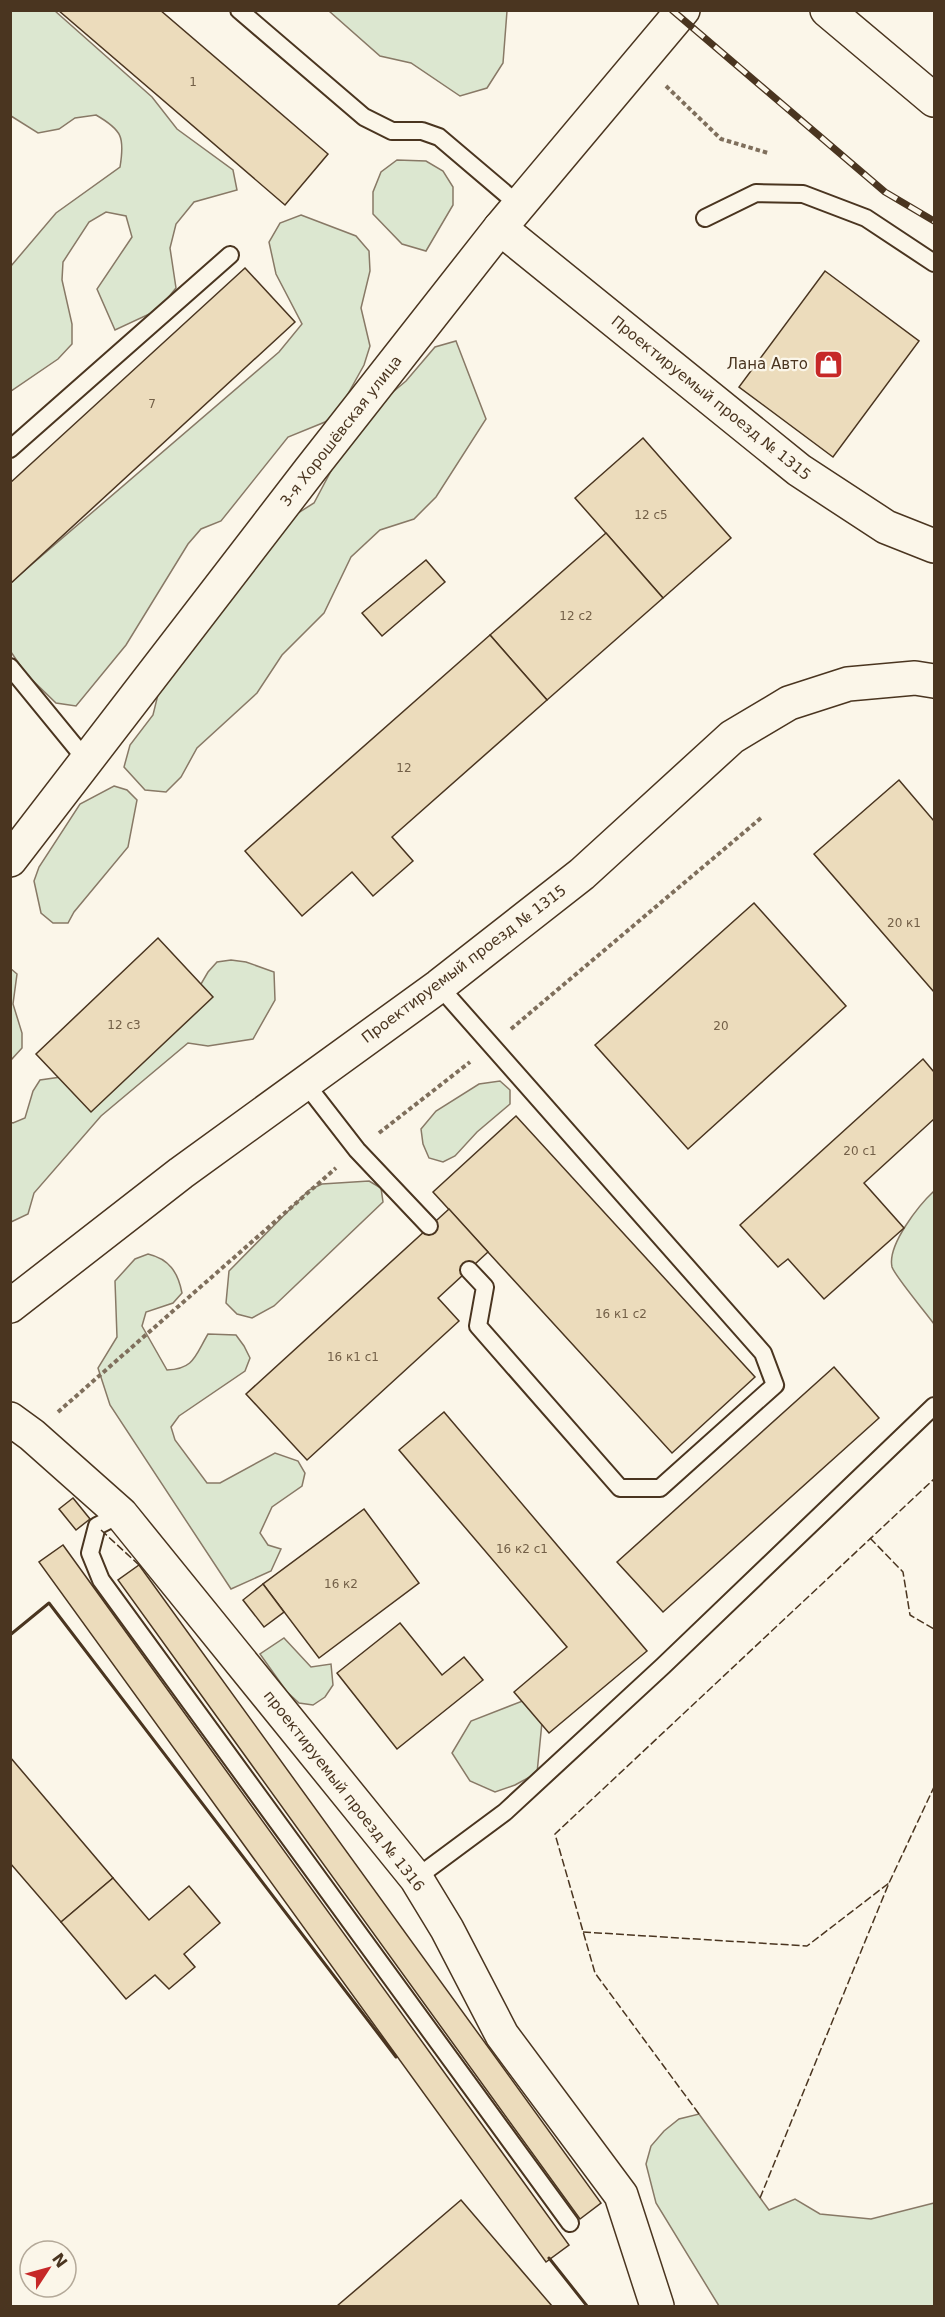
<svg xmlns="http://www.w3.org/2000/svg" width="945" height="2317" viewBox="0 0 945 2317" font-family="'DejaVu Sans',sans-serif">
	<style>
		.green { fill: #dce7d0; stroke: #887966; stroke-width: 1.5 }
		.building { fill: #ecdcbc; stroke: #4a3520; stroke-width: 1.5 }
		.lines { fill: none; stroke-linecap: round; stroke-linejoin: round }
		.lane-casing { stroke: #4a3520; stroke-width: 20 }
		.street-casing { stroke: #4a3520; stroke-width: 36 }
		.secondary-casing { stroke: #4a3520; stroke-width: 36 }
		.path { stroke: #7f6f5c; stroke-width: 4; stroke-dasharray: 4.5 3; stroke-linecap: butt }
		.lane { stroke: #fbf6e9; stroke-width: 16 }
		.street { stroke: #fbf6e9; stroke-width: 33 }
		.secondary { stroke: #fbf6e9; stroke-width: 33 }
		.rail-casing { stroke: #4a3520; stroke-width: 7 }
		.rail { stroke: #fbf6e9; stroke-width: 4.5; stroke-dasharray: 14; stroke-linecap: butt }
		.fence { stroke: #4a3520; stroke-width: 1.5; stroke-dasharray: 8 3; stroke-linecap: butt }
		.wall { stroke: #4a3520; stroke-width: 3 }
		.labels { text-anchor: middle; dominant-baseline: central; stroke-width: 4.5; stroke-linejoin: round; paint-order: stroke }
		.number-label { font-size: 12px; fill: #725f47 }
		.poi-label { font-size: 15px; fill: #4a3520; stroke: #fbf6e9; text-anchor: end }
		.street-label { font-size: 15px; fill: #4a3520; stroke: #fbf6e9 }
	</style>
	<rect width="100%" height="100%" fill="#fbf6e9"/>
	<g class="green">
		<path d="M11,11H55L152,97L177,129L233,170L237,190L194,202L176,224L170,248L176,288L158,310L115,330L97,289L132,237L126,216L106,212L89,222L63,262L62,280L72,324V344L58,359L11,391V266L56,213L120,167C125,137 122,130 96,115L75,118L59,129L38,133L11,116Z"/>
		<polygon points="329,11 507,11 503,63 487,88 460,96 411,63 380,56"/>
		<polygon points="397,160 426,161 443,171 453,187 453,205 426,251 402,244 373,214 373,192 381,172"/>
		<polygon points="301,215 356,236 369,251 370,271 361,308 370,346 364,365 339,410 325,422 288,437 221,521 201,529 188,544 126,645 76,706 56,703 26,674 11,652 10,583 279,352 302,324 276,274 269,242 280,223"/>
		<polygon points="456,341 486,419 436,497 414,519 380,530 351,557 324,613 282,655 257,693 197,748 181,777 166,792 145,790 124,767 130,745 153,715 163,674 263,535 314,503 357,422 406,381 435,347"/>
		<polygon points="114,786 127,790 137,800 128,847 74,912 68,923 53,923 41,913 34,881 39,867 80,804"/>
		<polygon points="231,960 246,962 274,972 275,1000 253,1039 208,1046 188,1043 101,1116 34,1193 28,1214 11,1222 10,1122 13,1123 25,1118 33,1091 40,1080 68,1076 194,996 208,972 217,962"/>
		<polygon points="10,968 17,974 13,1004 22,1033 22,1048 11,1060"/>
		<polygon points="500,1081 510,1090 510,1104 477,1132 455,1156 443,1162 429,1158 423,1144 421,1129 436,1111 479,1084"/>
		<polygon points="369,1181 381,1188 383,1202 274,1306 252,1318 237,1314 226,1303 229,1271 309,1190 322,1184"/>
		<path d="M934,1191V1324C926,1313 895,1276 892,1267C887,1245 919,1205 934,1191Z"/>
		<path d="M148,1254C169,1259 178,1272 182,1293L173,1303L146,1312L142,1326L167,1370C194,1369 195,1356 208,1334L236,1335L244,1346L250,1358L245,1371L179,1416L171,1427L175,1440L207,1483H220L275,1453L298,1461L305,1473L302,1486L272,1507L260,1533L268,1545L281,1549L271,1571L231,1589L110,1405L98,1368L117,1337L115,1281L135,1259Z"/>
		<polygon points="284,1638 311,1667 331,1664 333,1685 325,1697 313,1705 299,1703 287,1692 260,1654"/>
		<polygon points="525,1700 543,1712 537,1773 515,1785 495,1792 470,1781 452,1753 471,1721"/>
		<polygon points="699,2114 769,2210 795,2199 820,2214 871,2219 934,2203 934,2306 719,2306 656,2203 646,2164 651,2146 664,2131 679,2119"/>
	</g>
	<g class="building">
		<polygon points="58,10 160,10 328,154 285,205"/>
		<polygon points="245,268 295,322 10,584 10,483"/>
		<polygon points="825,271 919,341 833,457 739,387"/>
		<polygon points="643,438 731,538 663,598 575,498"/>
		<polygon points="606,533 663,598 547,700 490,635"/>
		<polygon points="426,560 445,582 382,636 362,613"/>
		<polygon points="490,635 547,700 392,837 413,861 373,896 352,872 302,916 245,851"/>
		<polygon points="899,780 934,821 934,992 814,854"/>
		<polygon points="754,903 846,1006 688,1149 595,1045"/>
		<polygon points="158,938 213,997 91,1112 36,1054"/>
		<polygon points="923,1059 934,1072 934,1119 864,1183 904,1228 824,1299 788,1259 778,1267 740,1225"/>
		<polygon points="516,1116 755,1377 672,1453 433,1192"/>
		<polygon points="449,1209 488,1252 438,1298 459,1321 307,1460 246,1394"/>
		<polygon points="834,1367 879,1418 663,1612 617,1562"/>
		<polygon points="444,1412 647,1651 549,1733 514,1692 567,1647 399,1450"/>
		<polygon points="73,1498 90,1519 76,1530 59,1509"/>
		<polygon points="364,1509 419,1583 319,1658 263,1584"/>
		<polygon points="63,1545 569,2245 546,2262 39,1562"/>
		<polygon points="139,1565 601,2203 580,2219 118,1580"/>
		<polygon points="263,1584 284,1612 264,1627 243,1600"/>
		<polygon points="400,1623 442,1675 464,1657 483,1680 397,1749 337,1673"/>
		<polygon points="10,1757 113,1878 61,1922 10,1863"/>
		<polygon points="113,1878 149,1920 189,1886 220,1923 184,1954 195,1967 169,1989 155,1975 126,1999 61,1922"/>
		<polygon points="461,2200 552,2306 337,2306"/>
	</g>
	<g class="lines">
		<defs>
			<g id="lane">
				<polyline points="239,10 364,117 392,131 422,131 439,137 519,205"/>
				<polyline points="705,218 756,193 803,194 866,218 934,263"/>
				<polyline points="10,449 230,255"/>
				<polyline points="10,667 87,761"/>
				<polyline points="439,986 763,1353 775,1385 660,1488 620,1488 478,1326 485,1287 469,1270"/>
				<polyline points="305,1083 357,1150 429,1226"/>
				<polyline points="121,1514 97,1526 90,1553 101,1580 570,2223"/>
				<polyline points="416,1878 505,1812 663,1666 934,1406"/>
			</g>
			<g id="street">
				<polyline points="500,228 799,470 886,527 934,546"/>
				<polyline points="10,1306 181,1173 439,986 582,874 732,737 789,703 848,684 915,678 934,681"/>
				<polyline points="10,1419 32,1435 121,1514 416,1878 447,1929 502,2035 621,2195 657,2306"/>
			</g>
			<g id="secondary">
				<polyline points="827,10 934,100"/>
				<polyline points="10,860 310,470 500,228 683,10"/>
			</g>
		</defs>
		<use href="#lane" class="lane-casing"/>
		<use href="#street" class="street-casing"/>
		<use href="#secondary" class="secondary-casing"/>
		<g class="path">
			<polyline points="666,86 721,139 768,153"/>
			<polyline points="511,1029 761,818"/>
			<polyline points="379,1133 470,1062"/>
			<polyline points="58,1412 336,1168"/>
		</g>
		<use href="#lane" class="lane"/>
		<use href="#street" class="street"/>
		<use href="#secondary" class="secondary"/>
		<defs>
			<polyline id="rail" points="672,10 885,192 934,221"/>
		</defs>
		<use href="#rail" class="rail-casing"/>
		<use href="#rail" class="rail"/>
		<g class="fence">
			<polyline points="101,1530 139,1565"/>
			<polyline points="870,1538 903,1572 910,1615 934,1629"/>
			<polyline points="10,1635 49,1603 396,2057"/>
			<polyline points="583,1932 807,1946 889,1883"/>
			<polyline points="699,2114 595,1973 555,1834 934,1479"/>
			<polyline points="760,2198 889,1883 934,1787"/>
			<polyline points="549,2258 587,2306"/>
		</g>
		<g class="wall">
			<polyline points="10,1635 49,1603 396,2057"/>
			<polyline points="549,2258 587,2306"/>
		</g>
	</g>
	<defs>
		<symbol id="shop-square" viewBox="-11 -11 22 22"><rect x="-9" y="-9" width="18" height="18" rx="4" fill="#c62828" stroke="#fbf6e9"/><path d="M-5-2.5h2.3a2.7 3.5 0 0 1 5.4 0H5L5.5 6h-11ZM-1.5-2.5h3a1.5 2.3 0 0 0-3 0Z" fill="#fff"/></symbol>
	</defs>
	<g fill-rule="evenodd">
		<use href="#shop-square" x="812" y="348" width="33" height="33"/>
	</g>
	<g class="labels">
		<g class="number-label">
			<text x="193" y="82">1</text>
			<text x="152" y="404">7</text>
			<text x="651" y="515">12 с5</text>
			<text x="576" y="616">12 с2</text>
			<text x="404" y="768">12</text>
			<text x="904" y="923">20 к1</text>
			<text x="124" y="1025">12 с3</text>
			<text x="721" y="1026">20</text>
			<text x="860" y="1151">20 с1</text>
			<text x="621" y="1314">16 к1 с2</text>
			<text x="353" y="1357">16 к1 с1</text>
			<text x="522" y="1549">16 к2 с1</text>
			<text x="341" y="1584">16 к2</text>
		</g>
		<g class="poi-label">
			<text x="808" y="364">Лана Авто</text>
		</g>
		<g class="street-label">
			<text transform="translate(711 398) rotate(39)">Проектируемый проезд № 1315</text>
			<text transform="translate(341 431) rotate(-52)">3-я Хорошёвская улица</text>
			<text transform="translate(464 964) rotate(-37)">Проектируемый проезд № 1315</text>
			<text transform="translate(344 1791) rotate(52)">проектируемый проезд № 1316</text>
		</g>
	</g>
	<rect width="945" height="2317" fill="none" stroke="#4a3520" stroke-width="24"/>
	<g transform="translate(48 2269) rotate(54)"><circle r="28" fill="#fbf6e9" stroke="#b4a999" stroke-width="1.5"/>
	<path d="M0-4.5L10 22L0 15L-10 22Z" fill="#c62828"/>
	<text y="-9" font-size="16" font-weight="bold" text-anchor="middle" fill="#4a3520">N</text>
	</g>
</svg>
